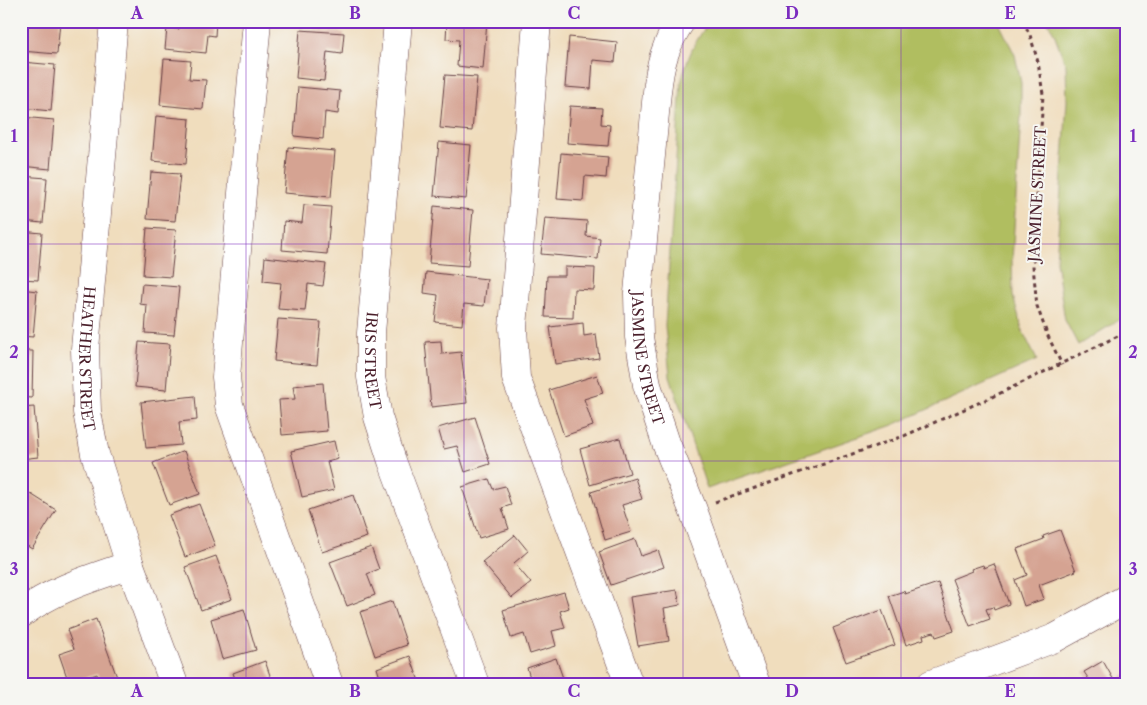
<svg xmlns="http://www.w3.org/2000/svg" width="1147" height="705" viewBox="0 0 1147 705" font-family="'Libre Caslon Text',serif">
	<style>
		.green { fill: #b0be60; stroke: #7d6e46 }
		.building { fill: #d5a392 }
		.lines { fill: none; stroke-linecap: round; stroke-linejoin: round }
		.minor-casing { stroke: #633c41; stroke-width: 29 }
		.path { stroke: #633c41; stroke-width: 3; stroke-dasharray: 4 4; stroke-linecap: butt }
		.minor { stroke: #fff; stroke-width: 28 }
		.grid { fill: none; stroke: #7b2cbf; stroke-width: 1; stroke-opacity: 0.55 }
		.labels { text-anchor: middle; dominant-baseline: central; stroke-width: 4; stroke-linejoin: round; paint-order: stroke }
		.street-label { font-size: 15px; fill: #4a1f2b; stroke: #f6f6f2 }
		.neatline { fill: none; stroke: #7b2cbf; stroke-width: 2 }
		.grid-label { font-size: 16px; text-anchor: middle; font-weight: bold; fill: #7b2cbf }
	</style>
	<rect width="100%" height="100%" fill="#f6f6f2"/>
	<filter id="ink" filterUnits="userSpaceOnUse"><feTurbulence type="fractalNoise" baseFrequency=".02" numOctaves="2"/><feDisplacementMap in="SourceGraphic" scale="10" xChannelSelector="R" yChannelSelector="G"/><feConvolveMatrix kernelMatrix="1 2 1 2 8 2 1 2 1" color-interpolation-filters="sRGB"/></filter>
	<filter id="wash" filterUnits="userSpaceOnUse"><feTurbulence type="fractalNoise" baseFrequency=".0096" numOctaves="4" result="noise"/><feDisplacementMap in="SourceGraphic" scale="20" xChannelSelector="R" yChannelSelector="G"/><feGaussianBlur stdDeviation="1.12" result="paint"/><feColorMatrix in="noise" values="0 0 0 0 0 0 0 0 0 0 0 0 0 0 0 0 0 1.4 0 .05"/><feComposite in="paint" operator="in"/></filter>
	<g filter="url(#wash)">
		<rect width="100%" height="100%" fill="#f0ddbd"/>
		<g class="green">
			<path d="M711,21H998L1015,55L1021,83V115L1012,261L1013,296L1023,332L1037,360L893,425L707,489L670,376L665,326L681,83C687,59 694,40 711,21Z"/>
			<polygon points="1047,21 1126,21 1126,316 1078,345 1065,320 1056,261 1067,101 1066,66 1054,33"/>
		</g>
		<g id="blocks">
			<g class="building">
				<polygon points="23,21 60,21 57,54 21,51"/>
				<polygon points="180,21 216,21 215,36 208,35 206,53 165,49 167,28 179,29"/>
				<polygon points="447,21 487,21 483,69 457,66 459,40 446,39"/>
				<polygon points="300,30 344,33 342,54 327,52 324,81 296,78"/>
				<polygon points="569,37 617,42 615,62 593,60 591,89 565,87"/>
				<polygon points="164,59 191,61 189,79 206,80 203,109 160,105"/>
				<polygon points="22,62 55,65 51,111 21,108"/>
				<polygon points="445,75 477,77 472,131 440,128"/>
				<polygon points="298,87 340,91 338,114 325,112 323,139 294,136"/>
				<polygon points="570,106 602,108 601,124 610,125 608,146 567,143"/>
				<polygon points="156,116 190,119 186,164 152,161"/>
				<polygon points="22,117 54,120 50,169 21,166"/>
				<polygon points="439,142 471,145 466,199 434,196"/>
				<polygon points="288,147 335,151 331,197 284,193"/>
				<polygon points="561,153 608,157 606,178 585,176 583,201 557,199"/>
				<polygon points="151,172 180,174 175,221 147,219"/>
				<polygon points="21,176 47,178 43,223 21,221"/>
				<polygon points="304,205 331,207 327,254 282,250 284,221 302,223"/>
				<polygon points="434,206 473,210 468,266 429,263"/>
				<polygon points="545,218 587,221 586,236 600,238 598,259 541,254"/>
				<polygon points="147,228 176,230 171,277 143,275"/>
				<polygon points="21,231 42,233 38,280 21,279"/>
				<polygon points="265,257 326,264 323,286 308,284 305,311 278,309 281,283 263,281"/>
				<polygon points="565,267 595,268 594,290 574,289 573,318 545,317 547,276 565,276"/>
				<polygon points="426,272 487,279 484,306 464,304 462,325 435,322 438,295 424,293"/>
				<polygon points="142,284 179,287 174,335 145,333 147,305 140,304"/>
				<polygon points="21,289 37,291 33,337 21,336"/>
				<polygon points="278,319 321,322 317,365 274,361"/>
				<polygon points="583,323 584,336 596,334 599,358 555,364 550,327"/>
				<polygon points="441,341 442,354 461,352 467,403 431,407 425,342"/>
				<polygon points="139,342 170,344 166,390 135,387"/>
				<polygon points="21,351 33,351 32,398 21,397"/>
				<polygon points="597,375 603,393 584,399 593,426 564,436 549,390"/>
				<polygon points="323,383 327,431 282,435 279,400 295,399 293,386"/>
				<polygon points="195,396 197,420 179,422 181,445 146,448 141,402"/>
				<polygon points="34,407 38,457 21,459 21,408"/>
				<polygon points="475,417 490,464 465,472 457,446 444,449 438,428"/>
				<polygon points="620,438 630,473 590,485 580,449"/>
				<polygon points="334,441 338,459 327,462 334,490 302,497 291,451"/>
				<polygon points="184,451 200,494 169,505 153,463"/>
				<polygon points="635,478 642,499 622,505 631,532 605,540 591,492"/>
				<polygon points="489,479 493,489 505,486 511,505 502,508 509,529 479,538 462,487"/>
				<polygon points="26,491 56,510 32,549 21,542 21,499"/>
				<polygon points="353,495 367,537 322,552 308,510"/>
				<polygon points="199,504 215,546 185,557 169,515"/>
				<polygon points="1060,530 1076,571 1039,585 1044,599 1024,606 1015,580 1027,575 1017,549 1044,539 1043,536"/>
				<polygon points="515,535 528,551 514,563 531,583 512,598 482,562"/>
				<polygon points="635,539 641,556 658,550 664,567 611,585 599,552"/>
				<polygon points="371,547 379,569 367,574 375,595 347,606 330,562"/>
				<polygon points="216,556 232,599 201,610 185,567"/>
				<polygon points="994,564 1009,604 994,610 993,607 986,609 990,619 970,626 952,579 972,571 971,569 983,565 984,568"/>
				<polygon points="938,583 954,631 936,637 934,632 923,635 924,639 906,645 889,596 904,591 905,594"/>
				<polygon points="677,590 680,605 664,608 669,641 638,646 630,597"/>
				<polygon points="564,592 569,608 560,611 565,628 552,631 556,646 530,654 524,634 511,638 503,610"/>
				<polygon points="392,601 407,645 375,656 360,612"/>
				<polygon points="244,609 256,650 222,659 211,619"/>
				<polygon points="882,610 895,645 846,662 833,628"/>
				<polygon points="96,619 118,680 106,684 100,684 97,674 69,683 59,654 74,649 67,630"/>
				<polygon points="410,656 420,684 382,684 377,668"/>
				<polygon points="556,658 565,684 532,684 527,668"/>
				<polygon points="265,661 273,684 237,684 233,673"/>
				<polygon points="1103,661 1116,684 1085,684 1090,681 1084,672"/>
				<polygon points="1126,674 1126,684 1125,684 1121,677"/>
			</g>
		</g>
	</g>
	<g filter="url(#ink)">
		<use href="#blocks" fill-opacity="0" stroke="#633c41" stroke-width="1"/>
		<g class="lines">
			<defs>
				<g id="minor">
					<path id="s1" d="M114,21L85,349L87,412L95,454L113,511L130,565L174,684"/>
					<polyline points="257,21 226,377 229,405 329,684"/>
					<path id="s2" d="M398,21L371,333V377L378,417L392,461L475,684"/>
					<polyline points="537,21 513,328 516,378 629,684"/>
					<path id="s3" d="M681,21C665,45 660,64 657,92L638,293L639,337L647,385L666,443L693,510L756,684"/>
					<path d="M21,614C53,589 92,578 130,565"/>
					<polyline points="931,684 1055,638 1126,599"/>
				</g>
			</defs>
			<use href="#minor" class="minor-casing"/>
			<g class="path">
				<polyline points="1023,21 1030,35 1038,62 1043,94 1033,266 1037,306 1047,334 1062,365"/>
				<polyline points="715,502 904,436 1005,391 1126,332"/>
			</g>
			<use href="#minor" class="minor"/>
		</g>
	</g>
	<path class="grid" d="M246,21V684M464,21V684M683,21V684M901,21V684M21,244H1126M21,461H1126"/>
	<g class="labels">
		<g class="street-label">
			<text transform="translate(1037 194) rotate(-87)">JASMINE STREET</text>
			<text stroke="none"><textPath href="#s3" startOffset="344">JASMINE STREET</textPath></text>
			<text stroke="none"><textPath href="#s1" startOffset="339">HEATHER STREET</textPath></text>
			<text stroke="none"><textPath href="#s2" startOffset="341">IRIS STREET</textPath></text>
		</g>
	</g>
	<rect width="1147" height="705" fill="none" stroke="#f6f6f2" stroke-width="55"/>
	<rect x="28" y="28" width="1092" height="650" class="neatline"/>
	<g class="grid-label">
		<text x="137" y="19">A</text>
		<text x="355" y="19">B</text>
		<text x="574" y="19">C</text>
		<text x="792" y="19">D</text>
		<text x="1010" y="19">E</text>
		<text x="14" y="142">1</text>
		<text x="1133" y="142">1</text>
		<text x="14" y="358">2</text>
		<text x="1133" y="358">2</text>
		<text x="14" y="575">3</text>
		<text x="1133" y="575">3</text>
		<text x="137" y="697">A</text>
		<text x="355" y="697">B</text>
		<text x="574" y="697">C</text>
		<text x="792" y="697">D</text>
		<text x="1010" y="697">E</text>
	</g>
</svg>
